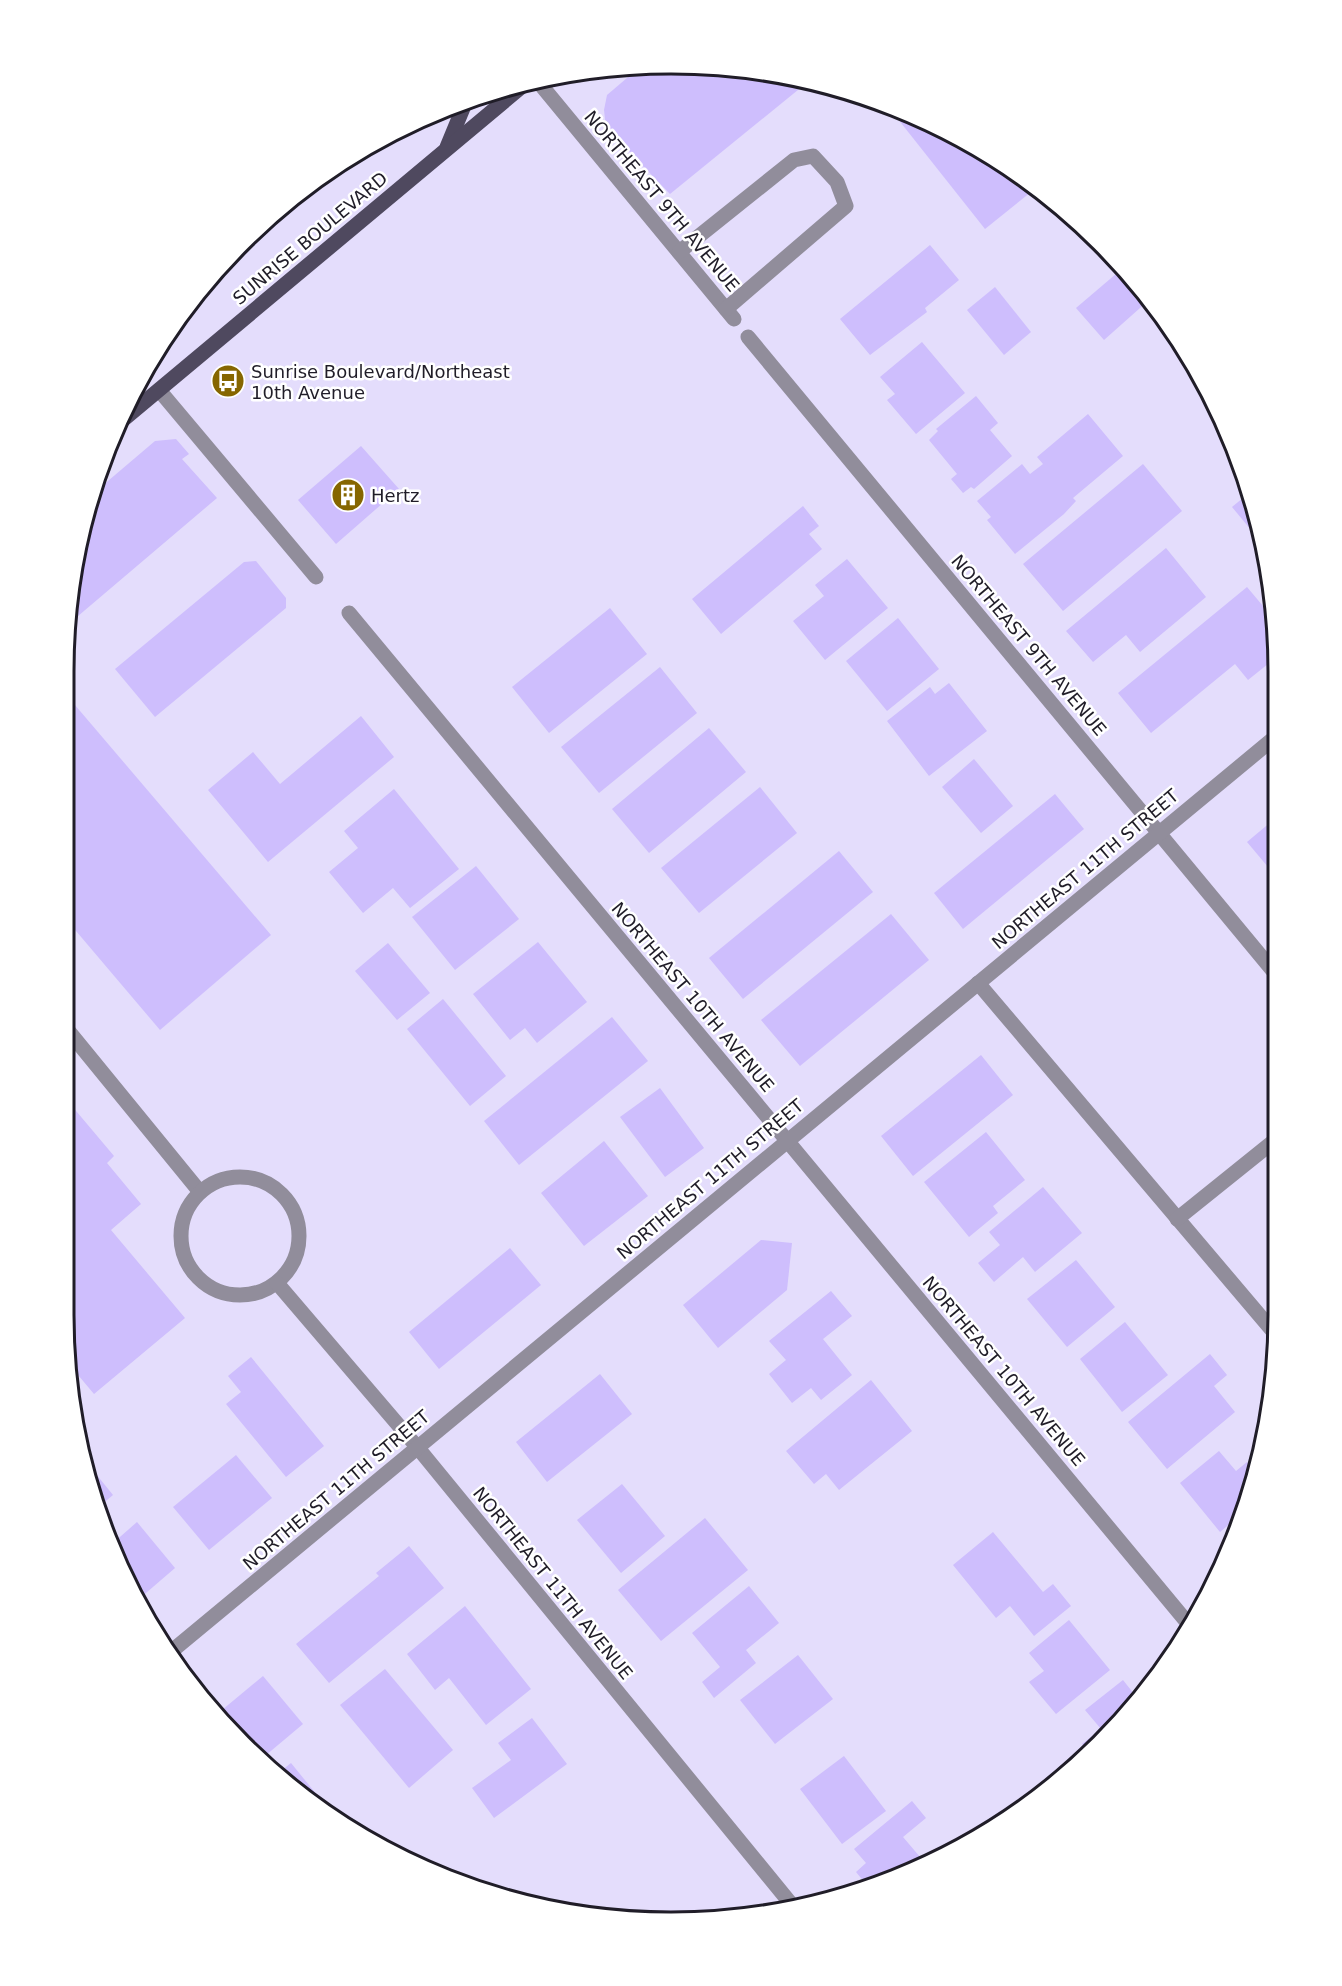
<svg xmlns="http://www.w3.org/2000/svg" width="1342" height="1986" viewBox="0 0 1342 1986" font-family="'DejaVu Sans',sans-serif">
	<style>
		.building { fill: #cebefd }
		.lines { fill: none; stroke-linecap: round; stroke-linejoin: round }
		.minor { stroke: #918d9b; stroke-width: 15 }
		.major { stroke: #4f495f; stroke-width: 15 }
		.labels { text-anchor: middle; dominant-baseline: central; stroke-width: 5; stroke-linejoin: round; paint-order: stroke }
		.street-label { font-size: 18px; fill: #201d28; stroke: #fff }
		.poi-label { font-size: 18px; fill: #201d28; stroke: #fff; text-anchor: start }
		.rim { fill: none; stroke: #201d28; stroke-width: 3 }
	</style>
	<rect width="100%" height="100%" fill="#e4ddfc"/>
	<g class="building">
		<polygon points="671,63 789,75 809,81 670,194 606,128 604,110 607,95 641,66"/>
		<polygon points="886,104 903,109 1008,165 1036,188 985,229"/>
		<polygon points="930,245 959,280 925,308 927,312 870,355 840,319"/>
		<polygon points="1123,268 1149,300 1104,340 1076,308"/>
		<polygon points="995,287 1031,332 1004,355 967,310"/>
		<polygon points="922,342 965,393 916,434 887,400 895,394 880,377"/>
		<polygon points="976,396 998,423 990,430 1012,456 974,489 971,487 963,493 951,479 957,474 929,440 938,431 936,429"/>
		<polygon points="1088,414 1123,456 1073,498 1076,501 1064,514 1015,554 987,520 991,517 977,501 1022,464 1030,474 1043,464 1037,457"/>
		<polygon points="176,439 189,454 182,459 217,498 71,622 68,619 75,553 95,492 155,441"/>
		<polygon points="361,446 399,489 336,544 298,500"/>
		<polygon points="1143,464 1182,511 1063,611 1023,564"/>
		<polygon points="1249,493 1266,548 1232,507"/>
		<polygon points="803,506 819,526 809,534 822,549 721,634 692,599"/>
		<polygon points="1166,548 1206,597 1140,652 1126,635 1093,662 1066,631"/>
		<polygon points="847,559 888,608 825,660 793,621 824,596 815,585"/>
		<polygon points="256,561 286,598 286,608 155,717 115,669 244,562"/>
		<polygon points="1247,587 1274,619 1278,656 1248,680 1235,664 1151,733 1118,693"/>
		<polygon points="610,608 647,654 549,733 512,687"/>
		<polygon points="898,618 939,669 887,711 846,661"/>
		<polygon points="660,667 697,713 599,793 561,747"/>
		<polygon points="949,683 987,731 929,776 887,721 930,687 935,694"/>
		<polygon points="63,691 271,935 160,1030 65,918"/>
		<polygon points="361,716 394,757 268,862 208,790 253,752 280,784"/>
		<polygon points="709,728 746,772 649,853 612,809"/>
		<polygon points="974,759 1013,806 981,833 942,787"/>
		<polygon points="760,787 797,833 699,913 661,868"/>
		<polygon points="394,789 459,869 410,908 393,888 363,913 329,872 358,848 344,831"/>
		<polygon points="1055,794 1084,829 963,929 934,893"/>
		<polygon points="1279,815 1279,880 1247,842"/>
		<polygon points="839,851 873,892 743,999 709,958"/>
		<polygon points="476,866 519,919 455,970 412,917"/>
		<polygon points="891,914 929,960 800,1066 761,1020"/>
		<polygon points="538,942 587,1002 537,1043 525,1028 510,1040 473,994"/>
		<polygon points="388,943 430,993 397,1020 355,971"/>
		<polygon points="443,999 506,1076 470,1106 407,1029"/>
		<polygon points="612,1017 648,1061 519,1165 484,1121"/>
		<polygon points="981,1055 1013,1095 913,1176 881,1136"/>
		<polygon points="660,1088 704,1148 665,1177 620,1117"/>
		<polygon points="66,1099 114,1156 107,1163 141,1204 111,1230 185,1318 94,1394 68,1363"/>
		<polygon points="986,1132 1025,1180 993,1206 998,1213 969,1237 924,1182"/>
		<polygon points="604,1141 648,1196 584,1246 541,1193"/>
		<polygon points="1043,1187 1082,1233 1035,1272 1023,1257 994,1282 978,1263 1000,1245 989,1232"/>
		<polygon points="761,1240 792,1243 787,1290 718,1348 683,1305"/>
		<polygon points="510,1248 541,1285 439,1369 409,1332"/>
		<polygon points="1076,1260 1115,1307 1067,1347 1027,1299"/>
		<polygon points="831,1291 852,1316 823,1339 852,1375 821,1400 811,1388 792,1403 769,1374 786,1360 769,1341"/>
		<polygon points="1125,1322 1168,1375 1122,1412 1080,1359"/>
		<polygon points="1210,1354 1227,1375 1214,1386 1235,1412 1167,1469 1128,1422"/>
		<polygon points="251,1357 324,1446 286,1477 226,1404 241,1392 228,1376"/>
		<polygon points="600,1374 632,1414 547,1482 516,1442"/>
		<polygon points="871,1380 912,1431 839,1490 826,1474 814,1484 786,1451"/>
		<polygon points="1219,1451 1236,1471 1247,1462 1254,1472 1239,1516 1220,1532 1180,1483"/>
		<polygon points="236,1455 272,1498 209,1550 173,1507"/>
		<polygon points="83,1458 113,1495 95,1510 91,1493"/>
		<polygon points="622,1484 665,1536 621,1573 577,1520"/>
		<polygon points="705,1518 748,1570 661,1641 618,1590"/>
		<polygon points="137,1522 175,1568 139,1599 112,1544"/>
		<polygon points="993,1532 1043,1592 1053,1584 1071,1606 1034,1636 1010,1606 996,1618 953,1565"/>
		<polygon points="409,1546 444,1588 329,1683 296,1644 379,1576 376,1573"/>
		<polygon points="749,1586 779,1623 746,1650 756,1663 714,1698 702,1682 720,1667 692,1633"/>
		<polygon points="465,1606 531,1689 486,1725 449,1678 435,1690 407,1654"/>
		<polygon points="1069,1620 1110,1670 1056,1714 1029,1682 1044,1671 1029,1653"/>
		<polygon points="798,1655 833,1699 775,1744 740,1700"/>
		<polygon points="385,1669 453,1750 409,1788 340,1705"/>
		<polygon points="263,1676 303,1724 259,1761 241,1745 216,1715"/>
		<polygon points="1123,1680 1138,1699 1101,1745 1090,1753 1082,1744 1101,1729 1085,1710"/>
		<polygon points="532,1718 567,1764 494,1818 472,1788 511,1760 498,1743"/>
		<polygon points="844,1756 886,1811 842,1844 800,1789"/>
		<polygon points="291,1763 335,1817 301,1797 276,1775"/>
		<polygon points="912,1801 926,1818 903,1837 926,1864 870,1889 856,1872 866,1863 854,1849"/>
	</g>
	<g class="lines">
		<g class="minor">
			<polyline points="536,79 734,319"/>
			<polyline points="679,252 794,160 813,156 837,182 846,206 726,309"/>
			<polyline points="748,337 1279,978"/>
			<polyline points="159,390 316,577"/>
			<polyline points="349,613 1191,1627"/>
			<polyline points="978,983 1277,1336"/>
			<polyline points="66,1028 200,1192"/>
			<circle cx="240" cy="1236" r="59"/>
			<polyline points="1177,1219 1279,1137"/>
			<polyline points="277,1283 418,1448 796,1910"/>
			<polyline points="167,1655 1279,734"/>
		</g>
		<g class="major">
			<polyline points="447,147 466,101"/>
			<polyline points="118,424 526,83"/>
		</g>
	</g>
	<defs>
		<symbol id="bus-disc" viewBox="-11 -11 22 22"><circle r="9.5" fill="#866600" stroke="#fff"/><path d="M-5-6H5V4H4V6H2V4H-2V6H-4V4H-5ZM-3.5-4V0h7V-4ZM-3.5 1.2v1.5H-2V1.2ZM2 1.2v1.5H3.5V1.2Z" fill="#fff"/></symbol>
		<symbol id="building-disc" viewBox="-11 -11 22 22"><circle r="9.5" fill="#866600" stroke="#fff"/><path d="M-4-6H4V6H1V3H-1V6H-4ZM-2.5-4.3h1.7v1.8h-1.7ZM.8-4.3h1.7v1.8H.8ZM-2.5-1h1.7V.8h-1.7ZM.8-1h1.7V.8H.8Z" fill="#fff"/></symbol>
	</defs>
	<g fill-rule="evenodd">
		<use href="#bus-disc" x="209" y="362" width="38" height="38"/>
		<use href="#building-disc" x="329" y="476" width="38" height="38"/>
	</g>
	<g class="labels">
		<g class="street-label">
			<text transform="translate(662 201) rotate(50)">NORTHEAST 9TH AVENUE</text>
			<text transform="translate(310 238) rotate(-40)">SUNRISE BOULEVARD</text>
			<text transform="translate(1029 645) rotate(50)">NORTHEAST 9TH AVENUE</text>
			<text transform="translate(1085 869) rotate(-40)">NORTHEAST 11TH STREET</text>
			<text transform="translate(693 997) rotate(50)">NORTHEAST 10TH AVENUE</text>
			<text transform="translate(710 1179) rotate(-40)">NORTHEAST 11TH STREET</text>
			<text transform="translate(1004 1371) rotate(50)">NORTHEAST 10TH AVENUE</text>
			<text transform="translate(336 1490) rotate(-40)">NORTHEAST 11TH STREET</text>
			<text transform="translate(553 1583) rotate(51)">NORTHEAST 11TH AVENUE</text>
		</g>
		<g class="poi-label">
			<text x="251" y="371">Sunrise Boulevard/Northeast<tspan x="251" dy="21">10th Avenue</tspan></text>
			<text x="371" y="495">Hertz</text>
		</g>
	</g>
	<path d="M0 0H1342V1986H0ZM671 74H671A597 597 0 0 1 1268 671V1315A597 597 0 0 1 671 1912H671A597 597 0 0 1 74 1315V671A597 597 0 0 1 671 74Z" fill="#fff" fill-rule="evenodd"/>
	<path class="rim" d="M671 74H671A597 597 0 0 1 1268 671V1315A597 597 0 0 1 671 1912H671A597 597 0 0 1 74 1315V671A597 597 0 0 1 671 74Z"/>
</svg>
